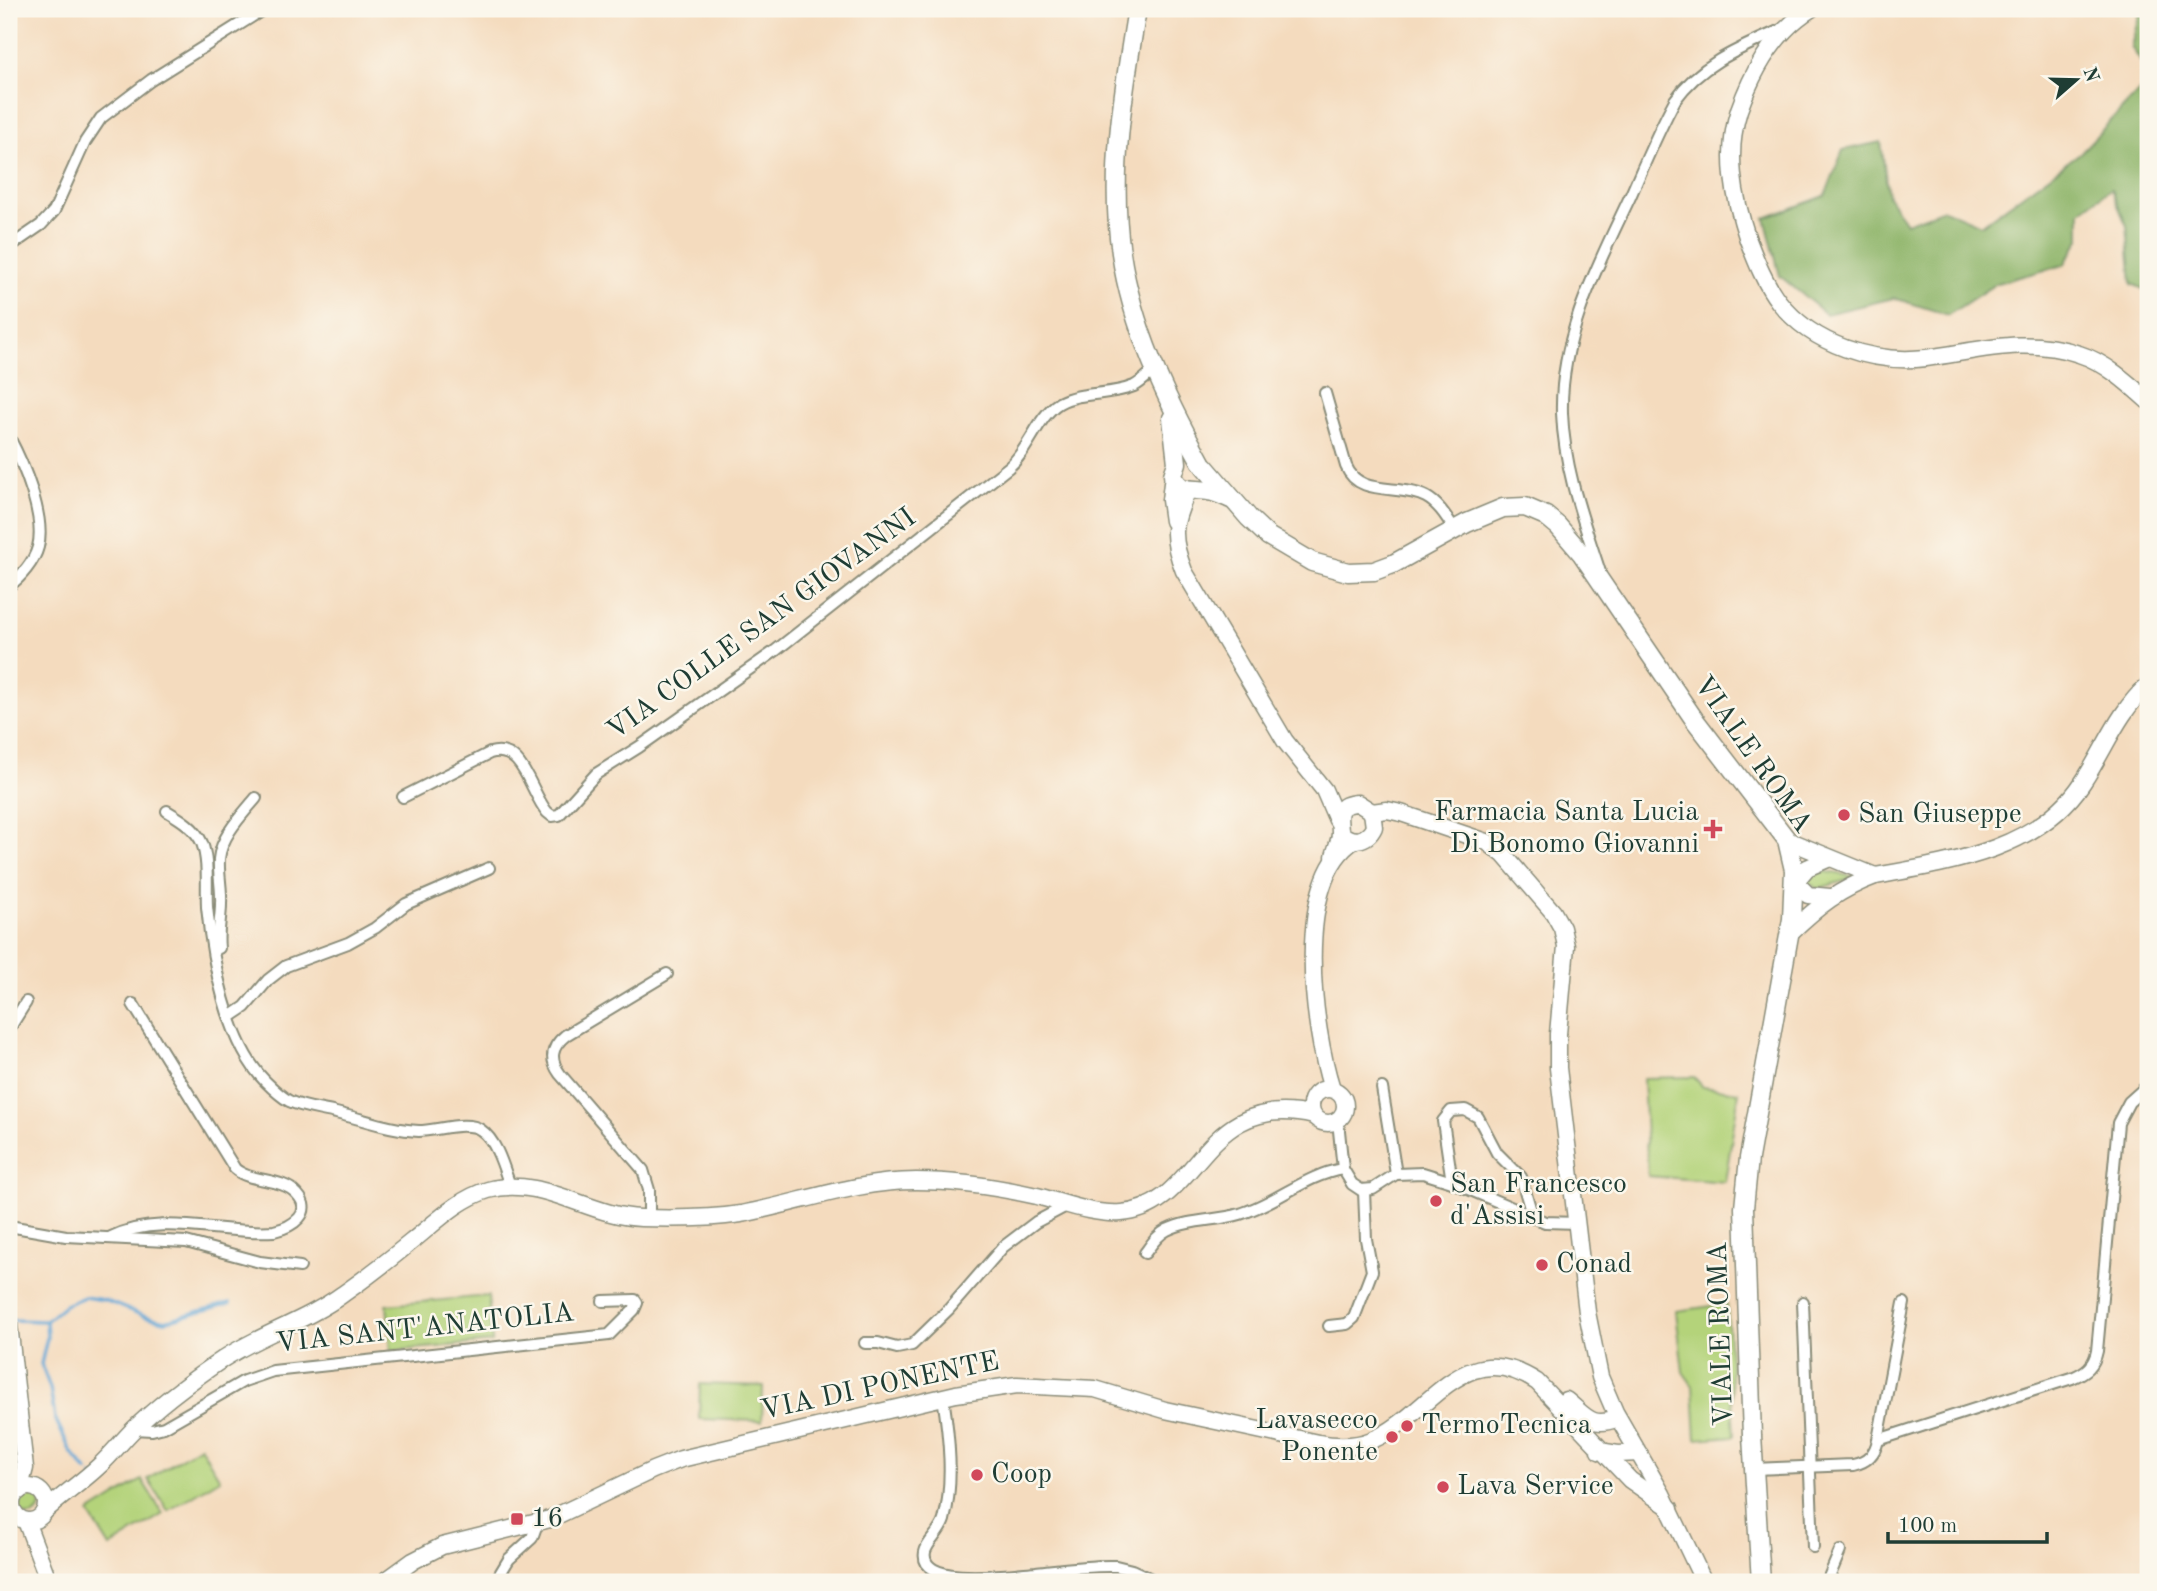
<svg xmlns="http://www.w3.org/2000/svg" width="2157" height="1591" viewBox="0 0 2157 1591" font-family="'Old Standard TT',serif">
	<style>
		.green { fill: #b4d37a; stroke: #6a8857; stroke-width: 2 }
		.forest { fill: #8fb56a; stroke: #57794f; stroke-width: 2 }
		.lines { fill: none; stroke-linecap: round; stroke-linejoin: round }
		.stream { stroke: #5da3d3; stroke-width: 3.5 }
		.street-casing { stroke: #8a8c79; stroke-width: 14 }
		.secondary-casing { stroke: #8a8c79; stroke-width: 19 }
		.primary-casing { stroke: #8a8c79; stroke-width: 21 }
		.street { stroke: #fff; stroke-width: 10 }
		.secondary { stroke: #fff; stroke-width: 16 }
		.primary { stroke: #fff; stroke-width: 18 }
		.poi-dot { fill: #d1495b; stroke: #fbf7ec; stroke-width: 2.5 }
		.labels { text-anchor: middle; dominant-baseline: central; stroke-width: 5; stroke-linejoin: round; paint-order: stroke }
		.street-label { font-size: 28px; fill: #1f3d34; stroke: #fbf7ec }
		.poi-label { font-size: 28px; fill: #1f3d34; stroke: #fbf7ec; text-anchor: start }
	</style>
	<rect width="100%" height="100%" fill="#fbf7ec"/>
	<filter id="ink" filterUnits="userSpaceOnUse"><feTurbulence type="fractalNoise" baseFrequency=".0143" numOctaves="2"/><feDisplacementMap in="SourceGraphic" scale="14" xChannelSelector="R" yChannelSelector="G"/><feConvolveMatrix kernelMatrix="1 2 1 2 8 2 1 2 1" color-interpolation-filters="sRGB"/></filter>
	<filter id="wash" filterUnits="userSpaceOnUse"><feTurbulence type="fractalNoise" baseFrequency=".00686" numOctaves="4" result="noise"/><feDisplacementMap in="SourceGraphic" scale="28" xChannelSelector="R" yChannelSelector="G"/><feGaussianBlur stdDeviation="1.57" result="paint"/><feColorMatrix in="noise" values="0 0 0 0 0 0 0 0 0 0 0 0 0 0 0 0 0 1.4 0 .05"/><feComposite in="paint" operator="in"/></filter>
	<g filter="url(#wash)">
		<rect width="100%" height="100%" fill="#f4dbbe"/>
		<g class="green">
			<polygon points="1816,870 1857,877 1817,889 1809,882 1809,878"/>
			<polygon points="1694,1077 1703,1087 1739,1092 1725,1182 1648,1176 1643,1078"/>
			<polygon points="488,1296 492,1342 391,1351 387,1305"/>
			<polygon points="1727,1304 1734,1436 1696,1439 1693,1386 1683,1372 1676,1311"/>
			<polygon points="700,1384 763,1386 762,1421 699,1419"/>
			<polygon points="200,1446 220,1479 168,1511 148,1479"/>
			<polygon points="142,1480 163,1514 110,1547 89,1513"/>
			<circle cx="29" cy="1505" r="11"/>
		</g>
		<g class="forest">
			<polygon points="2141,9 2148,9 2148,73 2131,46"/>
			<polygon points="2148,82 2148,291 2132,284 2127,226 2111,189 2080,211 2080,239 2064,265 1997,283 1948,315 1894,298 1826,314 1780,276 1765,218 1825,196 1843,150 1881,142 1888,196 1906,223 1944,209 1981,225 2080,153"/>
		</g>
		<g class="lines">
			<g class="stream">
				<polyline points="11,1320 46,1321 65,1305 84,1297 104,1300 144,1316 165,1321 230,1303"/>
				<polyline points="46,1321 47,1338 41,1364 50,1388 55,1418 71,1452 87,1471"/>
				<polyline points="93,1476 101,1485"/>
			</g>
		</g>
	</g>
	<g filter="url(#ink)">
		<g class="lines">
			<defs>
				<g id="street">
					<polyline points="9,247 41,225 54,211 85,142 101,118 151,80 264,9"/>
					<path d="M1325,393L1346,466C1359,498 1400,483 1426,497C1439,504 1447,518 1455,530"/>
					<path d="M9,437C23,463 46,517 38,547C34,562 21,577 9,586"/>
					<path d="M1600,572C1583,520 1564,468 1562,413C1560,336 1598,265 1630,197C1644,165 1658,131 1675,100C1701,63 1743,47 1783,29"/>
					<path d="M403,797L490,753C523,743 530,792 547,812L552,816L559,815L596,774L639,747L775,651L1009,467C1029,450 1038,416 1059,403C1081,391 1110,396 1134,386C1142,382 1148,375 1155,369"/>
					<path d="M167,811C182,820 195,828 202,843C209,862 206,887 207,907C212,959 227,1043 265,1081C272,1088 280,1096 289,1101C304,1108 320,1109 336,1113C363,1119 390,1130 419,1131C436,1131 468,1120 481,1130C497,1141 504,1169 510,1186"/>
					<path d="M219,948C217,932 221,919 221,904C222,889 218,874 219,859C221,836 242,815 256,798"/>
					<polyline points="230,1017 245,1007 268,980 286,966 348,943 375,928 406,904 489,868"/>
					<polyline points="9,1029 26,1002"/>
					<polyline points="1382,1088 1396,1174"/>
					<polyline points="1338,1121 1343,1169 1352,1184 1361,1190 1373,1189 1396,1174 1423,1173 1452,1182 1545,1222 1577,1223"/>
					<polyline points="1452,1182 1443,1121 1451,1111 1465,1110 1478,1117 1497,1153 1521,1177 1533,1218"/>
					<path d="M649,1218V1190L643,1170L560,1074C549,1059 551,1047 566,1035L667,974"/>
					<polyline points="9,1226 66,1236 186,1242 260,1262 300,1267"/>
					<path d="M111,1237C164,1212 219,1235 274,1231C292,1227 315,1213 297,1194C282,1177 251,1183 235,1169L133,1004"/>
					<path d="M1145,1253C1151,1245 1157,1235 1167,1230C1189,1219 1217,1221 1240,1214C1277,1203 1305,1175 1343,1169"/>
					<polyline points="1803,1302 1813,1547"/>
					<polyline points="1329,1326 1347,1324 1354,1318 1372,1271 1366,1239 1364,1191"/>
					<polyline points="865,1343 878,1343 897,1348 912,1345 949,1309 1003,1247 1036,1222 1068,1205"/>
					<path d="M943,1397C949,1436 954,1482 944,1520C940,1533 927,1542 925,1552C918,1589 1018,1573 1036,1572C1062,1569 1090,1565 1116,1566L1132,1570L1158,1582"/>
					<polyline points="134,1429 152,1430 164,1427 244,1381 273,1371 609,1335 634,1310 637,1303 635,1300 603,1301"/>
					<path d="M1878,1440L2072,1378C2086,1372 2094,1366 2097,1351L2118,1123L2129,1102L2148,1085"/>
					<path d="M1754,1469L1853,1465C1868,1462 1875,1454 1878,1440L1904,1303"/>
					<polyline points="495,1582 509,1559 532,1538 537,1524"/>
					<polyline points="1827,1582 1840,1551"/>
				</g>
				<g id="secondary">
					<path d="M1811,9C1774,32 1753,70 1739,110C1725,154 1734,198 1748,240C1756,261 1765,284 1779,302C1813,345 1873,364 1926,358C1979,351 2025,336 2079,354C2105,362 2128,383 2148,401"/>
					<path d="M1188,490C1173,523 1170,536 1184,571L1285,741L1324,790L1337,820"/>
					<polyline points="1173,521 1170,500 1173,475"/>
					<polyline points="1372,812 1387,810 1401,813 1487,842 1504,855 1553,912 1562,928 1566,946 1558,1034 1558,1068 1587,1312 1600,1377 1615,1412 1662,1494 1704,1582"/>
					<polyline points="1787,840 1875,876"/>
					<path d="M1334,857C1335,850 1340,841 1340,833C1340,818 1333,804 1358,803L1372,812L1374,827C1367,842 1351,844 1340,832"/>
					<polyline points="1830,858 1807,868 1795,882 1808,895 1830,897"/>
					<path d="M1791,932C1818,906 1840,889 1875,876C1949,863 2039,850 2083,782C2105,749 2118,712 2148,685"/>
					<circle cx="1328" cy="1106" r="17"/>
					<path d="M1332,1089C1313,1029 1292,879 1355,840"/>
					<polyline points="9,1324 25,1468 19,1491"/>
					<path d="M1566,1400C1586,1416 1591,1429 1618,1418"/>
					<polyline points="1599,1451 1618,1454 1639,1453"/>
					<circle cx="29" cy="1504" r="17"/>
					<path d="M44,1512C62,1495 81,1483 99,1466C111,1455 122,1441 133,1430C160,1403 192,1380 223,1359C261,1334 306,1321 343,1294C366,1278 389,1260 411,1242C435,1223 458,1199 488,1190C542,1175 588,1216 641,1218C674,1219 708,1219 741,1214C800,1203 855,1181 916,1181C957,1181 997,1187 1037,1196C1064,1203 1093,1215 1121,1213C1201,1208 1200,1089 1314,1116"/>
					<polyline points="26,1521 49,1582"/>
					<path d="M384,1582L413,1561L442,1546L550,1519L653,1470L681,1459L956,1394L1017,1385L1095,1389L1165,1410L1318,1443C1335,1446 1355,1447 1372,1440C1430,1416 1463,1333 1537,1382L1630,1480L1670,1508"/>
				</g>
				<g id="primary">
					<path d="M1137,9C1124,88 1109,172 1121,253C1132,327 1165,397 1201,462"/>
					<path d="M1172,418L1177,463L1173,475C1179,494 1193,488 1208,491C1216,492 1224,496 1231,499"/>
					<polyline points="1204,466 1249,518 1268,536 1312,562 1348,572 1374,571 1393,564 1467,523 1503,508 1525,507 1546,516 1558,526 1582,554 1694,719 1787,840 1794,870 1792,919 1749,1158 1744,1208 1752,1436 1761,1582"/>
				</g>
			</defs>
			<use href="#street" class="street-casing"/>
			<use href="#secondary" class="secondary-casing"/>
			<use href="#primary" class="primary-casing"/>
			<use href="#street" class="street"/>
			<use href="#secondary" class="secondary"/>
			<use href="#primary" class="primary"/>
		</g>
	</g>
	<g class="poi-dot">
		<circle cx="1844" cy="815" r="7"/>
		<path d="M1709.5 818.5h7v7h7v7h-7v7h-7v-7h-7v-7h7z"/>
		<circle cx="1436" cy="1201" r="7"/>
		<circle cx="1542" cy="1265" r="7"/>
		<circle cx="1407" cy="1426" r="7"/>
		<circle cx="1392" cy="1437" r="7"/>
		<circle cx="977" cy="1475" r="7"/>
		<circle cx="1443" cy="1487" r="7"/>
		<rect x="510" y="1512" width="14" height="14" rx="3.5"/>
	</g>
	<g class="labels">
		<g class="street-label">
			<text transform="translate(762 625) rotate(-36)">VIA COLLE SAN GIOVANNI</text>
			<text transform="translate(1752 755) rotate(55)">VIALE ROMA</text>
			<text transform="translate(425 1329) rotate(-6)">VIA SANT'ANATOLIA</text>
			<text transform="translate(1722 1334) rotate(-92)">VIALE ROMA</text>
			<text transform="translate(880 1387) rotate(-12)">VIA DI PONENTE</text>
		</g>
		<g class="poi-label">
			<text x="1699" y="813" text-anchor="end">Farmacia Santa Lucia<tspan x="1699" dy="32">Di Bonomo Giovanni</tspan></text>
			<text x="1858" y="815">San Giuseppe</text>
			<text x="1450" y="1185">San Francesco<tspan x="1450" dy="32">d'Assisi</tspan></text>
			<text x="1556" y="1265">Conad</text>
			<text x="1378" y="1421" text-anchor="end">Lavasecco<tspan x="1378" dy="32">Ponente</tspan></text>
			<text x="1421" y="1426">TermoTecnica</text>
			<text x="991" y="1475">Coop</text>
			<text x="1457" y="1487">Lava Service</text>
			<text x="531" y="1519">16</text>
		</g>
	</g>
	<rect width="2157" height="1591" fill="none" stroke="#fbf7ec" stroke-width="35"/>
	<g transform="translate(2076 80) rotate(70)" stroke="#fbf7ec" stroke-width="5" paint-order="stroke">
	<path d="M0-5L12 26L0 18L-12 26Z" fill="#1f3d34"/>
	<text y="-10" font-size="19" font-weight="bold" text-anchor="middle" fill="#1f3d34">N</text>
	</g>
	<path d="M1888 1532v10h159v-10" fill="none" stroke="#1f3d34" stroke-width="3.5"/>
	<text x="1898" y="1532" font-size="21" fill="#1f3d34" stroke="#fbf7ec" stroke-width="5" paint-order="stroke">100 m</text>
</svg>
